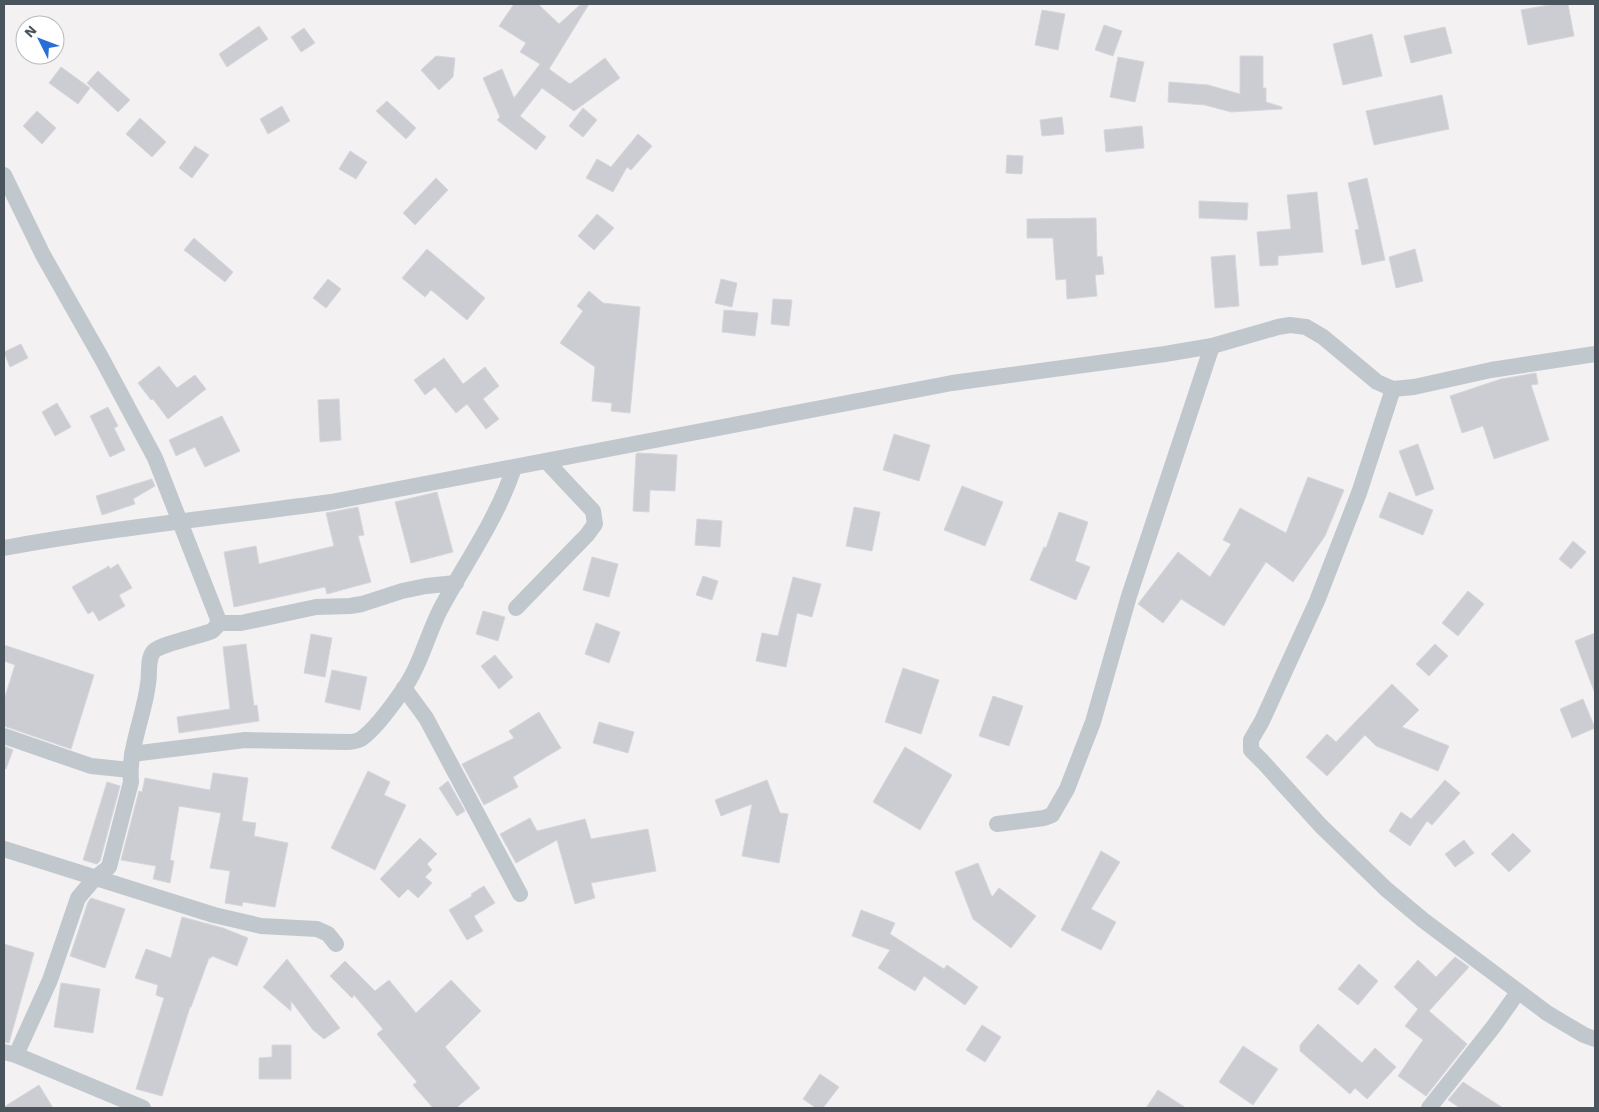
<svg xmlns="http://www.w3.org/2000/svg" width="1599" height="1112" viewBox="0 0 1599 1112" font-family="'Work Sans',sans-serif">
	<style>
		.building { fill: #cccdd3; stroke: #d6d7dc }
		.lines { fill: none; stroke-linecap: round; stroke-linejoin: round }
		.minor { stroke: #c0c8ce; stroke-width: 16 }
	</style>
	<rect width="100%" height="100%" fill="#f3f1f1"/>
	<g class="building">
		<polygon points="514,4 538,4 559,24 581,4 589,4 549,69 570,84 605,58 620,78 574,111 542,88 520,116 546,137 536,150 497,120 500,117 483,78 502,69 514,98 540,64 520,52 526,43 499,26"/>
		<polygon points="1555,4 1568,4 1574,36 1528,45 1521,10"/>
		<polygon points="1042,10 1065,14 1058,50 1035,45"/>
		<polygon points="1104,25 1122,31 1113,56 1095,50"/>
		<polygon points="259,26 268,39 227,67 219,54"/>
		<polygon points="1445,27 1452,53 1411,63 1404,36"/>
		<polygon points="304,28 315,43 301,52 291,37"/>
		<polygon points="1372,34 1382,76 1343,85 1333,44"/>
		<polygon points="436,56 455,58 453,77 439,90 421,70"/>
		<polygon points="1240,56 1263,56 1263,88 1266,88 1266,102 1282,107 1282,109 1231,112 1205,105 1168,102 1169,82 1208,85 1240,94"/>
		<polygon points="1118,57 1144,62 1135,102 1110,97"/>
		<polygon points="61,67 90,88 78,104 49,83"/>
		<polygon points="98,71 130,100 118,112 87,83"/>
		<polygon points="1442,95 1449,129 1374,145 1366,111"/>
		<polygon points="387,101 416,128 406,139 376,111"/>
		<polygon points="282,106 290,121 268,134 260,119"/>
		<polygon points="583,108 597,120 583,137 569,126"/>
		<polygon points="37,111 56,128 42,144 23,126"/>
		<polygon points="1062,117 1064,134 1042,136 1040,120"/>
		<polygon points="140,118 166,142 152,157 126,134"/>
		<polygon points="1142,126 1144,148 1106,152 1104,130"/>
		<polygon points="638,134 652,146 631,170 627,167 613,192 586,178 597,159 611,167"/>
		<polygon points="195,146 209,155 192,178 179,168"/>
		<polygon points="350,151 367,162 356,179 339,169"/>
		<polygon points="1007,155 1023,156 1022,174 1006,173"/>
		<polygon points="436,178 448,190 415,225 403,213"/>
		<polygon points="1367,178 1385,260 1362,265 1355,230 1359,229 1348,183"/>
		<polygon points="1317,192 1323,252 1278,256 1278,265 1260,266 1257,232 1291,229 1287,195"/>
		<polygon points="1199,201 1248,203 1247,220 1199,218"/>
		<polygon points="597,214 614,228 594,250 578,236"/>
		<polygon points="1096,218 1097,257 1102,256 1104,274 1095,275 1097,296 1067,299 1066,279 1056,280 1053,238 1027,238 1027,219"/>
		<polygon points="194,238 233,272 225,282 184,250"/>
		<polygon points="427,249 485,298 467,320 431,290 425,297 402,278"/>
		<polygon points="1415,249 1423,281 1396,288 1389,257"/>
		<polygon points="1235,255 1239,306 1215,308 1211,257"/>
		<polygon points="328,279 341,289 326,308 313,298"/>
		<polygon points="721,279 737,283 732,307 715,303"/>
		<polygon points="589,291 603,303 640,307 630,413 611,411 612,403 592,401 595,367 560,343 583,311 577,306"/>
		<polygon points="773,299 792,300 789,326 771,324"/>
		<polygon points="724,310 758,313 755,336 722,332"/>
		<polygon points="21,344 28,358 10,367 4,352"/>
		<polygon points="444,358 463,384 485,367 499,386 483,399 499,419 486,429 467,404 456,413 435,387 425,395 414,380"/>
		<polygon points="159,366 177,388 195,375 206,389 168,419 153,399 151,400 138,383"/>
		<polygon points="1536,373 1538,384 1531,385 1549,440 1494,459 1483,426 1462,433 1450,396 1501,379"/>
		<polygon points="339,399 341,440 320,442 318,400"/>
		<polygon points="57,403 71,427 55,436 42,412"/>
		<polygon points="108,407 118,426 114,428 125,450 110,457 90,416"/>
		<polygon points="222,416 240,451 205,467 195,447 176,456 169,440"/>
		<polygon points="894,434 930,445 919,481 883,470"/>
		<polygon points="1418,444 1434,489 1416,496 1399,451"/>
		<polygon points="638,453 677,455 675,491 650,490 649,512 633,511 636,454"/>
		<polygon points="1308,477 1344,490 1325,536 1293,582 1266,562 1224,626 1181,599 1163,623 1138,604 1178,552 1210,577 1231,544 1223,540 1240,508 1286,533"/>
		<polygon points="152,479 155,486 133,499 135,504 102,515 96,496"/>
		<polygon points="962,486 1003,502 985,546 944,530"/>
		<polygon points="437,492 453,552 411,563 395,502"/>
		<polygon points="1389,492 1433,510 1423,535 1379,517"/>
		<polygon points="358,507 364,535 358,536 371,582 327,594 325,587 234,607 224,552 256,546 259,564 334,546 326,513"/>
		<polygon points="854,507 880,512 872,551 846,546"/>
		<polygon points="1059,512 1088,522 1075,561 1090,567 1076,600 1030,580 1044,547 1046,548"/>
		<polygon points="697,519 722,521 720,547 695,545"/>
		<polygon points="1573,541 1586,552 1571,569 1559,559"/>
		<polygon points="592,557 618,564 609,597 583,590"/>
		<polygon points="118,564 132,588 119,595 125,606 99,621 93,611 88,614 72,587 109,566 110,569"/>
		<polygon points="703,576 718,581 712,600 696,595"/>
		<polygon points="793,577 821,584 812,617 797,613 786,667 756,661 762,633 778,636"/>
		<polygon points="1468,591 1484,604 1458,636 1442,623"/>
		<polygon points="483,611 505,617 498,641 476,634"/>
		<polygon points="596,623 620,632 609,663 585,654"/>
		<polygon points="1595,633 1595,691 1594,691 1575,641"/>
		<polygon points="311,634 332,638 325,677 304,673"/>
		<polygon points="246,644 254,706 257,705 259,721 179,733 177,717 230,709 223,647"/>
		<polygon points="1435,644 1448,656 1429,676 1416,664"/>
		<polygon points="4,645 94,675 71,749 4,726 4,700 15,665 4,661"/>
		<polygon points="495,655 513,677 499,689 481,666"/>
		<polygon points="903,668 939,680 921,734 885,722"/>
		<polygon points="332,670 367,677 360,710 325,702"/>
		<polygon points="1392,684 1419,710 1402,727 1449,746 1438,771 1376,746 1365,735 1327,776 1306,757 1327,734 1336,742"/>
		<polygon points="993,696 1023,706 1009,746 979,736"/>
		<polygon points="1583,699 1595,728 1572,738 1560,709"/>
		<polygon points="539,712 561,748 513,777 518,787 484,805 462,764 514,738 509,731"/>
		<polygon points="599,722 634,732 628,753 593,743"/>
		<polygon points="4,746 13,750 6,769 4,769"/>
		<polygon points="905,747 952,775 920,830 873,802"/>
		<polygon points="368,771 390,782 384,795 406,805 375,870 331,848"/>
		<polygon points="213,773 248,778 242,821 256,823 254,836 288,843 275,907 243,902 242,906 225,903 230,871 210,868 221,813 179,806 170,860 174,861 170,883 153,879 156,866 121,860 139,791 142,792 145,778 210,790"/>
		<polygon points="767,780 780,813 788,814 779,863 742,856 752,804 721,816 715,800"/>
		<polygon points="1445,780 1460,793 1432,825 1427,821 1410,846 1389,831 1401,812 1411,819"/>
		<polygon points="448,781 465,811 457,816 439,788"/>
		<polygon points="107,782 120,786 100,861 97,864 83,860"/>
		<polygon points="530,818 537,831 585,819 591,839 648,829 656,871 591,883 595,898 575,904 557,840 516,863 500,834"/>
		<polygon points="1513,833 1531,851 1509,872 1491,854"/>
		<polygon points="420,838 437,854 427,864 432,870 425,877 432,883 418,898 408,889 399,898 380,879"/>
		<polygon points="1464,840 1474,853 1455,867 1445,854"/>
		<polygon points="1101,851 1120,862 1091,909 1116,922 1101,950 1061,930"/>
		<polygon points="978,863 992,897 999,888 1036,916 1011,948 973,919 955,872"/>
		<polygon points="484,886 495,903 474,916 483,931 467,940 449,910 472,896 471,894"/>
		<polygon points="91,898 125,909 105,968 70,956 88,902"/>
		<polygon points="861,910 895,923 890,934 944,969 947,965 978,987 965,1005 924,976 915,991 878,968 890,950 852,936"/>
		<polygon points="182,917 223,928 248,938 237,966 212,956 211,958 209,958 191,1007 190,1007 162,1096 136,1089 164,998 156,995 158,985 135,978 146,949 171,958"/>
		<polygon points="4,944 34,953 9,1043 4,1042"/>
		<polygon points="1455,957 1469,967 1429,1011 1467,1044 1426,1096 1398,1076 1423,1040 1405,1026 1418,1009 1394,987 1418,960 1436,977"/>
		<polygon points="287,959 340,1028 324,1039 313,1030 291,1001 291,1011 263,987"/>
		<polygon points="345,961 375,991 389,980 416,1013 451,980 481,1011 445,1047 480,1088 456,1108 433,1108 413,1085 417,1082 377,1034 383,1029 354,995 352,998 330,976"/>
		<polygon points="1359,964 1378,981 1358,1005 1338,989"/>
		<polygon points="61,983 100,989 93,1033 54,1027"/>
		<polygon points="1318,1024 1362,1063 1375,1048 1396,1067 1367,1099 1355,1088 1350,1094 1300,1051 1300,1045"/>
		<polygon points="982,1025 1001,1037 985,1062 966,1050"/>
		<polygon points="272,1045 291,1045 291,1079 259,1079 259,1058 272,1057"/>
		<polygon points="1243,1046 1278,1069 1253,1105 1219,1082"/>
		<polygon points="820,1074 839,1087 823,1108 816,1108 803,1099"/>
		<polygon points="1463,1082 1503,1108 1460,1108 1448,1100"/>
		<polygon points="39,1085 53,1108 4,1108 4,1107"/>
		<polygon points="1158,1090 1186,1108 1146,1108"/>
	</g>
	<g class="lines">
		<g class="minor">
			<path d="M4,175L43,255L102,359L155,458L218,619L217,626L212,631C200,636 161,644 154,651C147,658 150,674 148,684C144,717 128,748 131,782L109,867L95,878L78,898L50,980L16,1055"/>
			<polyline points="1393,389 1359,493 1317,601 1262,721 1251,740 1251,750 1263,762 1321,826 1386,889 1423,920 1547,1013 1584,1035 1595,1039"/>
			<path d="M4,548C112,528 222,517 331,502L952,383L1165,354L1212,346L1278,327L1290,325L1306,327L1323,337L1377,382L1393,389L1414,387L1491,370L1595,354"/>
			<polyline points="516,608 587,535 595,524 593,511 547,462"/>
			<polyline points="218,623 241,623 316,607 350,606 362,604 402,591 426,586 456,583"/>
			<polyline points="404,688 426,718 520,894"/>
			<polyline points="4,736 91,766 130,770"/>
			<path d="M132,754L245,740L346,742C351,742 356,742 361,739C374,730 394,703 403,690C420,666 427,636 440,610C466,561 496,521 514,468"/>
			<polyline points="997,824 1044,818 1052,815 1067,789 1093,722 1129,596 1212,346"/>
			<polyline points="4,849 214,915 261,926 317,929 328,934 336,944"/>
			<polyline points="4,1052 16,1055 143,1108"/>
			<polyline points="1429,1108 1494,1026 1518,992"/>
		</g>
	</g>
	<rect width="1599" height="1112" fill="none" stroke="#4a545d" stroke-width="10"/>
	<g transform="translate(40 40) rotate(312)"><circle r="24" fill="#ffffff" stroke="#b7bbbe"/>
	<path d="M0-4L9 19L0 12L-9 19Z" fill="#296ed6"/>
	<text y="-8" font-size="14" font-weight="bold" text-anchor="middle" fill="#4a545d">N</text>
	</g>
</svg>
